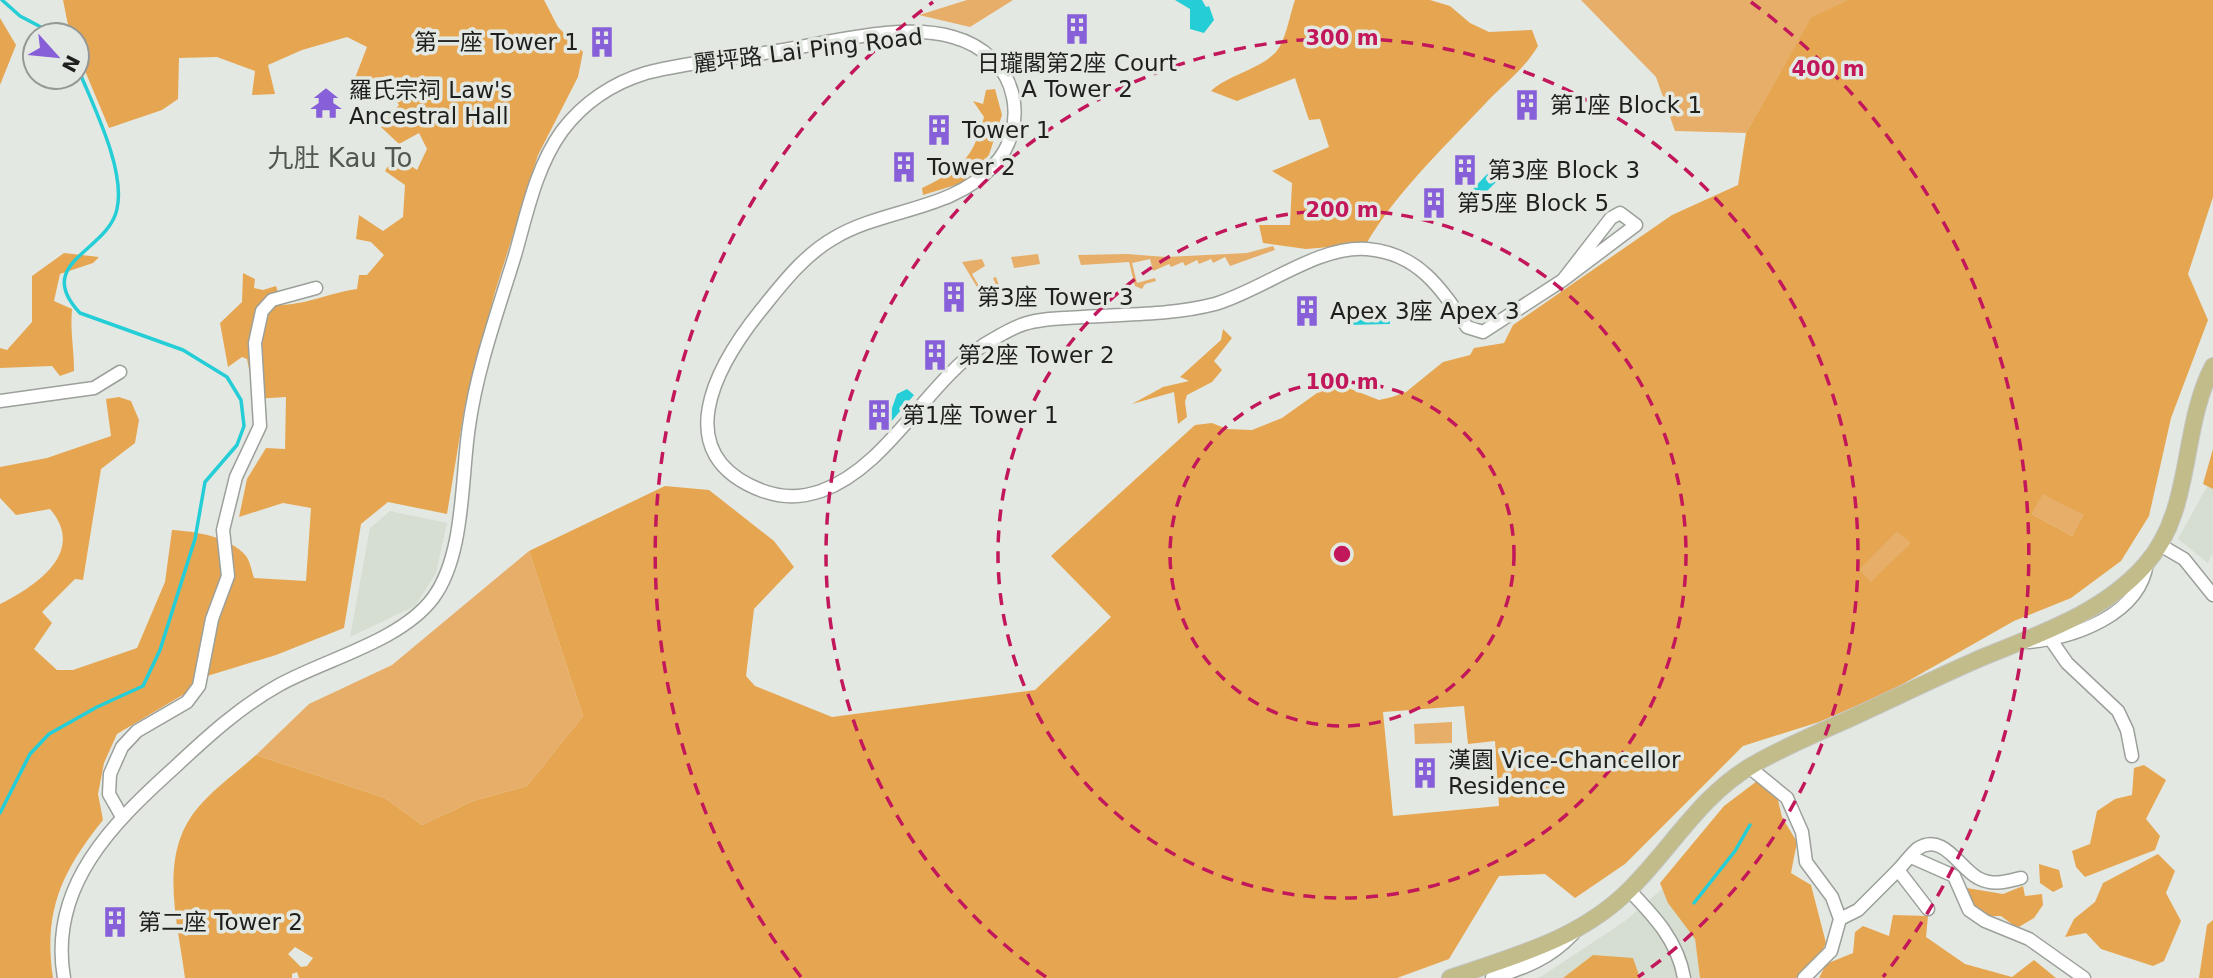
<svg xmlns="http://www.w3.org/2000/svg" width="2213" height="978" viewBox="0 0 2213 978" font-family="'DejaVu Sans','Noto Sans TC',sans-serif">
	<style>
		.built { fill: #d6ded2 }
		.green { fill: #e6ae68 }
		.forest { fill: #e6a651; fill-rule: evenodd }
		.water { fill: #25ced6 }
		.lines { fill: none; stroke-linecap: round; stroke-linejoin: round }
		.stream { stroke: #25ced6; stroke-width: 3.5 }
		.minor-casing { stroke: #9ca09a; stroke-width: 15 }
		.major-casing { stroke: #c5c5c4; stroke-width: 18 }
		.minor { stroke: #fff; stroke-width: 12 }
		.major { stroke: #c1bc89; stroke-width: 16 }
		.ring { fill: none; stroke: #c2185b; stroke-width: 3.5; stroke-dasharray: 12 9 }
		.labels { text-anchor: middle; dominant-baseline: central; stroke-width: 7; stroke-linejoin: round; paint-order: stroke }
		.poi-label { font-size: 23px; fill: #1f201e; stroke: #e4e8e2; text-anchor: start }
		.street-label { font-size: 23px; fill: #1f201e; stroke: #e4e8e2 }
		.quarter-label { font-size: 26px; fill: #535752; stroke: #e4e8e2 }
		.centre { fill: #c2185b; stroke: #e4e8e2; stroke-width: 3.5 }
		.ring-label { font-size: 21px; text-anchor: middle; font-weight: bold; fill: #c2185b; stroke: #e4e8e2; stroke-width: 7; stroke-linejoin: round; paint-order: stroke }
	</style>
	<rect width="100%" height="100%" fill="#e4e8e2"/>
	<g class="built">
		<polygon points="2210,481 2213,486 2213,553 2208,563 2178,539"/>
		<polygon points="390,511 447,523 436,573 415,606 350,637 370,528"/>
		<polygon points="1662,889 1695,939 1700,978 1539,978 1625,921"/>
	</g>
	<g class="green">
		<polygon points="967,0 1013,0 970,27 919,15"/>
		<polygon points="1581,0 1847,0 1811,19 1746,133 1675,131 1656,77"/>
		<polygon points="1273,246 1275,250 1230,266 1225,257 1213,263 1211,259 1199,264 1197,260 1185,266 1183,262 1171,267 1169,264 1153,271 1150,259 1132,263 1137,283 1155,278 1156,281 1145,284 1142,289 1135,286 1129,262 1081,265 1078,255 1127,254 1166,257 1247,253"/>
		<polygon points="1038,254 1040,264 1014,268 1011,257"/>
		<polygon points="982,259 985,266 972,274 983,293 996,285 993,278 996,277 1000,288 983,297 962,262"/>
		<polygon points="2043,493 2083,515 2072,536 2032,514"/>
		<polygon points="1897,530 1910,543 1871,583 1858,570"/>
		<polygon points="529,551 583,716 527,786 473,801 422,825 385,798 256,755 309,704 392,665"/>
		<polygon points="1452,722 1452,743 1415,744 1414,724"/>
	</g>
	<g class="forest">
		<path d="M63,0H544L558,27L583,52L578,77L538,155L495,292L465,405L447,514L388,502L361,524L344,628L276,655L204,677L186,693L117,734L104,763L98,794L103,820C62,871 43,911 53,978H0V604C36,586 87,552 50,509L16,515L0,498V467L47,458L111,436L106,399L119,397L131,401L139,420L135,443L101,469L83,580L75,579L42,612L52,623L34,649L57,670H73L137,648L165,582L172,530C194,531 231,537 246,556C250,561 252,572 254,578L306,581L311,508L283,503L239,517L247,479L266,448L285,449L286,397L255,399L247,359L242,357L228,367L220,323L242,302L243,273L255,279L254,288L263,290L276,286L282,305C312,303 329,293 357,289L359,275H367L384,255L371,242L356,239L359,215L383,231L403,217L405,185L385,171L395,155L417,170L427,149L419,133L399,144L381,127L399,105L389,89L365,88L355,78L367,47L347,37L302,50L268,65L275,94L252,95L255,71L217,57L179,58L178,99L162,110L109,128L77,52V35H70Z"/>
		<path d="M1295,0H1430L1450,6L1470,23L1489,32L1532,30L1538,46C1523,71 1503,84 1484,105C1443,148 1396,193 1366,244L1306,249L1263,243L1259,225H1290L1292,183L1272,171L1329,147L1320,119L1309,120L1295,78L1237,101L1211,91C1230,74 1259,70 1276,52C1286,40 1290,14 1295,0Z"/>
		<path d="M1847,0H2213V197L2188,274L2208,320L2171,418L2149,516L2121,561L2071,598L2014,621L1887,693L1819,722L1743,746L1625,864L1575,898L1545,874L1499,876L1449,959L1397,978H299L297,972L292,974V978H185C178,923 158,857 196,810C213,789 236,773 256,755L385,798L422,825L473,801L527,786L583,716L529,551L665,486L709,490L774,541L794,567L754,609L746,676L755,686L832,717L1035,690L1111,617L1051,556L1195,425L1212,423L1227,429L1252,430L1282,418L1324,388L1343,386L1379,400L1392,397L1406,392L1443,362L1470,355L1474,348L1504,343L1513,325L1672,215L1738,185L1746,133L1811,18ZM2043,494L2083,515L2072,536L2032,514ZM1897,531L1910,543L1871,582L1859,570ZM1464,706L1468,744L1495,741L1499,806L1393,816L1383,712ZM295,947L313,958L307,966L301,967L288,954Z"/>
		<polygon points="0,18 16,45 0,85"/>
		<path d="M995,89L1002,115L989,155L962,183L923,195L922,188C960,170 973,159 984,117L973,101L983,104L986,90Z"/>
		<path d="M64,253L99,257L93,263L60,274L54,301L72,309C70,332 74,348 74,371L60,376L52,366L0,368V348L7,350L32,322V276Z"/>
		<polygon points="1223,329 1232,338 1214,361 1222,370 1212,382 1187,395 1185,402 1187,417 1178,424 1174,392 1132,404 1163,387 1189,381 1180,377 1221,340"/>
		<polygon points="2213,449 2213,489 2203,484"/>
		<polygon points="2144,765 2166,780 2146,819 2160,836 2155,850 2085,877 2076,867 2072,851 2090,844 2097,811 2115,799 2132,795 2134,768"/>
		<polygon points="1757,781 1777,796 1782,817 1797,842 1791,873 1811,885 1826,943 1819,957 1796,978 1700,978 1695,939 1668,903 1660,883 1724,806"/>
		<polygon points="2158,854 2175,871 2166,893 2181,921 2164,961 2153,966 2101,949 2086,933 2065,937 2074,919 2095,902 2103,883"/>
		<polygon points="2039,864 2059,870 2063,887 2053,892 2040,883"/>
		<polygon points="2023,886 2025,896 2042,894 2043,905 2034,918 2017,928 2001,916 1983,916 1969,903 1967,888 2003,894"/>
		<polygon points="1893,915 1928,916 1926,937 1965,964 2012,977 2034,960 2056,978 1819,978 1826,964 1853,953 1855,932 1863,926 1889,936"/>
		<polygon points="2213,920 2213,978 2199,978 2207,925"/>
		<polygon points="1593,955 1633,958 1640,978 1563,978"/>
	</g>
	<g class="water">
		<polygon points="1175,0 1202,0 1206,7 1209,6 1214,20 1204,33 1190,29 1190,9"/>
		<polygon points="1489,172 1498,180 1480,198 1472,190"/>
		<polygon points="1369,313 1390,317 1390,324 1346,325 1346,318"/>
		<polygon points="907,389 914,395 890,423 887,422 897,394"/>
	</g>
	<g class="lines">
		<g class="stream">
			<polyline points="2,0 20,16 56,35"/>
			<path d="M0,813L30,754L49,734L97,707L143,686L160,650L195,539L205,482L237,445L244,426L241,400L227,377L183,350L80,313C32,262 108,252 117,209C126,169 92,104 77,66"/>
			<polyline points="1694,903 1735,851 1750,825"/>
		</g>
		<defs>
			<g id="minor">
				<polyline points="0,401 94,388 120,372"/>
				<polyline points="2160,545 2184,559 2213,595"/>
				<polyline points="2051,640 2067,663 2118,711 2127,730 2132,756"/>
				<path d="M2028,642C2074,638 2140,615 2147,563"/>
				<polyline points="1749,767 1787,798 1802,832 1806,862 1832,897 1840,919 1831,951 1804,978"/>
				<polyline points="121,815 109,794 110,774 122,747 137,731 187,702 199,686 212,619 228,576 223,530 236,477 260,426 255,343 262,311 272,300 316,288"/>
				<polyline points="1911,857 1954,876 1969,910 1985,921 2029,939 2084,978"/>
				<path d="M1898,870C1904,864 1911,854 1917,849C1943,831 1960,869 1978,878C1993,886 2005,882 2021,878"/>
				<path d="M1629,890C1654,916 1678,941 1684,978"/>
				<polyline points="1840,919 1858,910 1898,870 1928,909"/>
				<path d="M64,978C48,886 113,823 175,767C208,736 240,707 279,685C326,659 401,641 433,598C465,555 461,478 469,426C477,368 498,311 515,255C527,213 536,167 562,131C583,103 613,83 646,73C688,62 734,58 777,51C829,43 902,22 953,37C982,45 1007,66 1013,97C1018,121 1011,147 994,165C953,211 884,208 834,238C804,255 782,284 761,310C716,366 666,455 763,491C783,498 800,498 821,491C888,467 926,383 985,344C997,337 1011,328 1024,324C1043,318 1064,318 1083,317C1127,314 1173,315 1215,304C1263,290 1318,245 1367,249C1418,253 1441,288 1467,327L1483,332L1563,280L1636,225L1620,213L1611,218L1563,280"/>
				<path d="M1492,978C1525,968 1549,959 1573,934"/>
			</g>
			<path id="major" d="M1450,978C1514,956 1580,939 1629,890C1670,850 1700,796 1751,766C1783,747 1818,733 1851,718C1895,698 1937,677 1981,658C2039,634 2103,613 2145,565C2194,510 2180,429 2213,366"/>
		</defs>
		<use href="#minor" class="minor-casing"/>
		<use href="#major" class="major-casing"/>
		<use href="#minor" class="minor"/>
		<use href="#major" class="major"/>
	</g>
	<g class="ring">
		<circle cx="1342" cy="554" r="172"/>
		<circle cx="1342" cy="554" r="344"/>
		<path d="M1046 977A516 516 0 1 1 1638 977"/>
		<path d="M801 977A687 687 0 0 1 933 2M1751 2A687 687 0 0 1 1883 977"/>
	</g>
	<defs>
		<symbol id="building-bare" viewBox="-9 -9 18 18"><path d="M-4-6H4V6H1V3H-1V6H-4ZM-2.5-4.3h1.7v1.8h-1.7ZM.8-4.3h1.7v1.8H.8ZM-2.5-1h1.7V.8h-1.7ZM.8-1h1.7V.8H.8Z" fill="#875fd9" stroke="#e4e8e2" stroke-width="2.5" paint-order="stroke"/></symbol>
		<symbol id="temple-bare" viewBox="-9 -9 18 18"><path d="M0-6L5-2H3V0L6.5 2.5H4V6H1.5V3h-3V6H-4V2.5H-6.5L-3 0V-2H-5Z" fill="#875fd9" stroke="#e4e8e2" stroke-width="2.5" paint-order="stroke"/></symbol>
	</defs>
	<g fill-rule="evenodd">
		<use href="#building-bare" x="1055" y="7" width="44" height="44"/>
		<use href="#building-bare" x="580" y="20" width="44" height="44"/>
		<use href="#temple-bare" x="304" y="81" width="44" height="44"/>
		<use href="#building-bare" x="1505" y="83" width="44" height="44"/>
		<use href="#building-bare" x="917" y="108" width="44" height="44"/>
		<use href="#building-bare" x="882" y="145" width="44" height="44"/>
		<use href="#building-bare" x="1443" y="148" width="44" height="44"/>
		<use href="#building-bare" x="1412" y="181" width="44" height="44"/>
		<use href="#building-bare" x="932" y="275" width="44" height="44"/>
		<use href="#building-bare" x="1285" y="289" width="44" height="44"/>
		<use href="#building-bare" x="913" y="333" width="44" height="44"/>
		<use href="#building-bare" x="857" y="393" width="44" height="44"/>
		<use href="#building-bare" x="1403" y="751" width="44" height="44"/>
		<use href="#building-bare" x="93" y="900" width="44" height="44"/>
	</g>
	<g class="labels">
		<g class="poi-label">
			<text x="579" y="42" text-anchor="end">第一座 Tower 1</text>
			<text x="1077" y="63" text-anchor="middle">日瓏閣第2座 Court<tspan x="1077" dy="26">A Tower 2</tspan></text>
			<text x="349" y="90">羅氏宗祠 Law's<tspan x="349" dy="26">Ancestral Hall</tspan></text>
			<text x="1550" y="105">第1座 Block 1</text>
			<text x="962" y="130">Tower 1</text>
			<text x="927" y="167">Tower 2</text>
			<text x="1488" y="170">第3座 Block 3</text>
			<text x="1457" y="203">第5座 Block 5</text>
			<text x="977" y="297">第3座 Tower 3</text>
			<text x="1330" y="311">Apex 3座 Apex 3</text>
			<text x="958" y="355">第2座 Tower 2</text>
			<text x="902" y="415">第1座 Tower 1</text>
			<text x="1448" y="760">漢園 Vice-Chancellor<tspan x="1448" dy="26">Residence</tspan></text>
			<text x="138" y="922">第二座 Tower 2</text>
		</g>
		<g class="street-label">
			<text transform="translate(808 50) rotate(-7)">麗坪路 Lai Ping Road</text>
		</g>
		<g class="quarter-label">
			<text x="340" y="158">九肚 Kau To</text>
		</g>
	</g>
	<circle cx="1342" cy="554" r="10" class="centre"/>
	<g class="ring-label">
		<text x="1342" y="45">300 m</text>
		<text x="1828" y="76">400 m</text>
		<text x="1342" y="217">200 m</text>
		<text x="1342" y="389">100 m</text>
	</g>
	<g transform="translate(56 56) rotate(117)"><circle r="33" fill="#e4e8e2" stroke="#959894" stroke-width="2"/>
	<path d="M0-5L12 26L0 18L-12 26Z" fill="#875fd9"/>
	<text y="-10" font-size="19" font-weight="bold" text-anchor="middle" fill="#1f201e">N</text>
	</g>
</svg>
